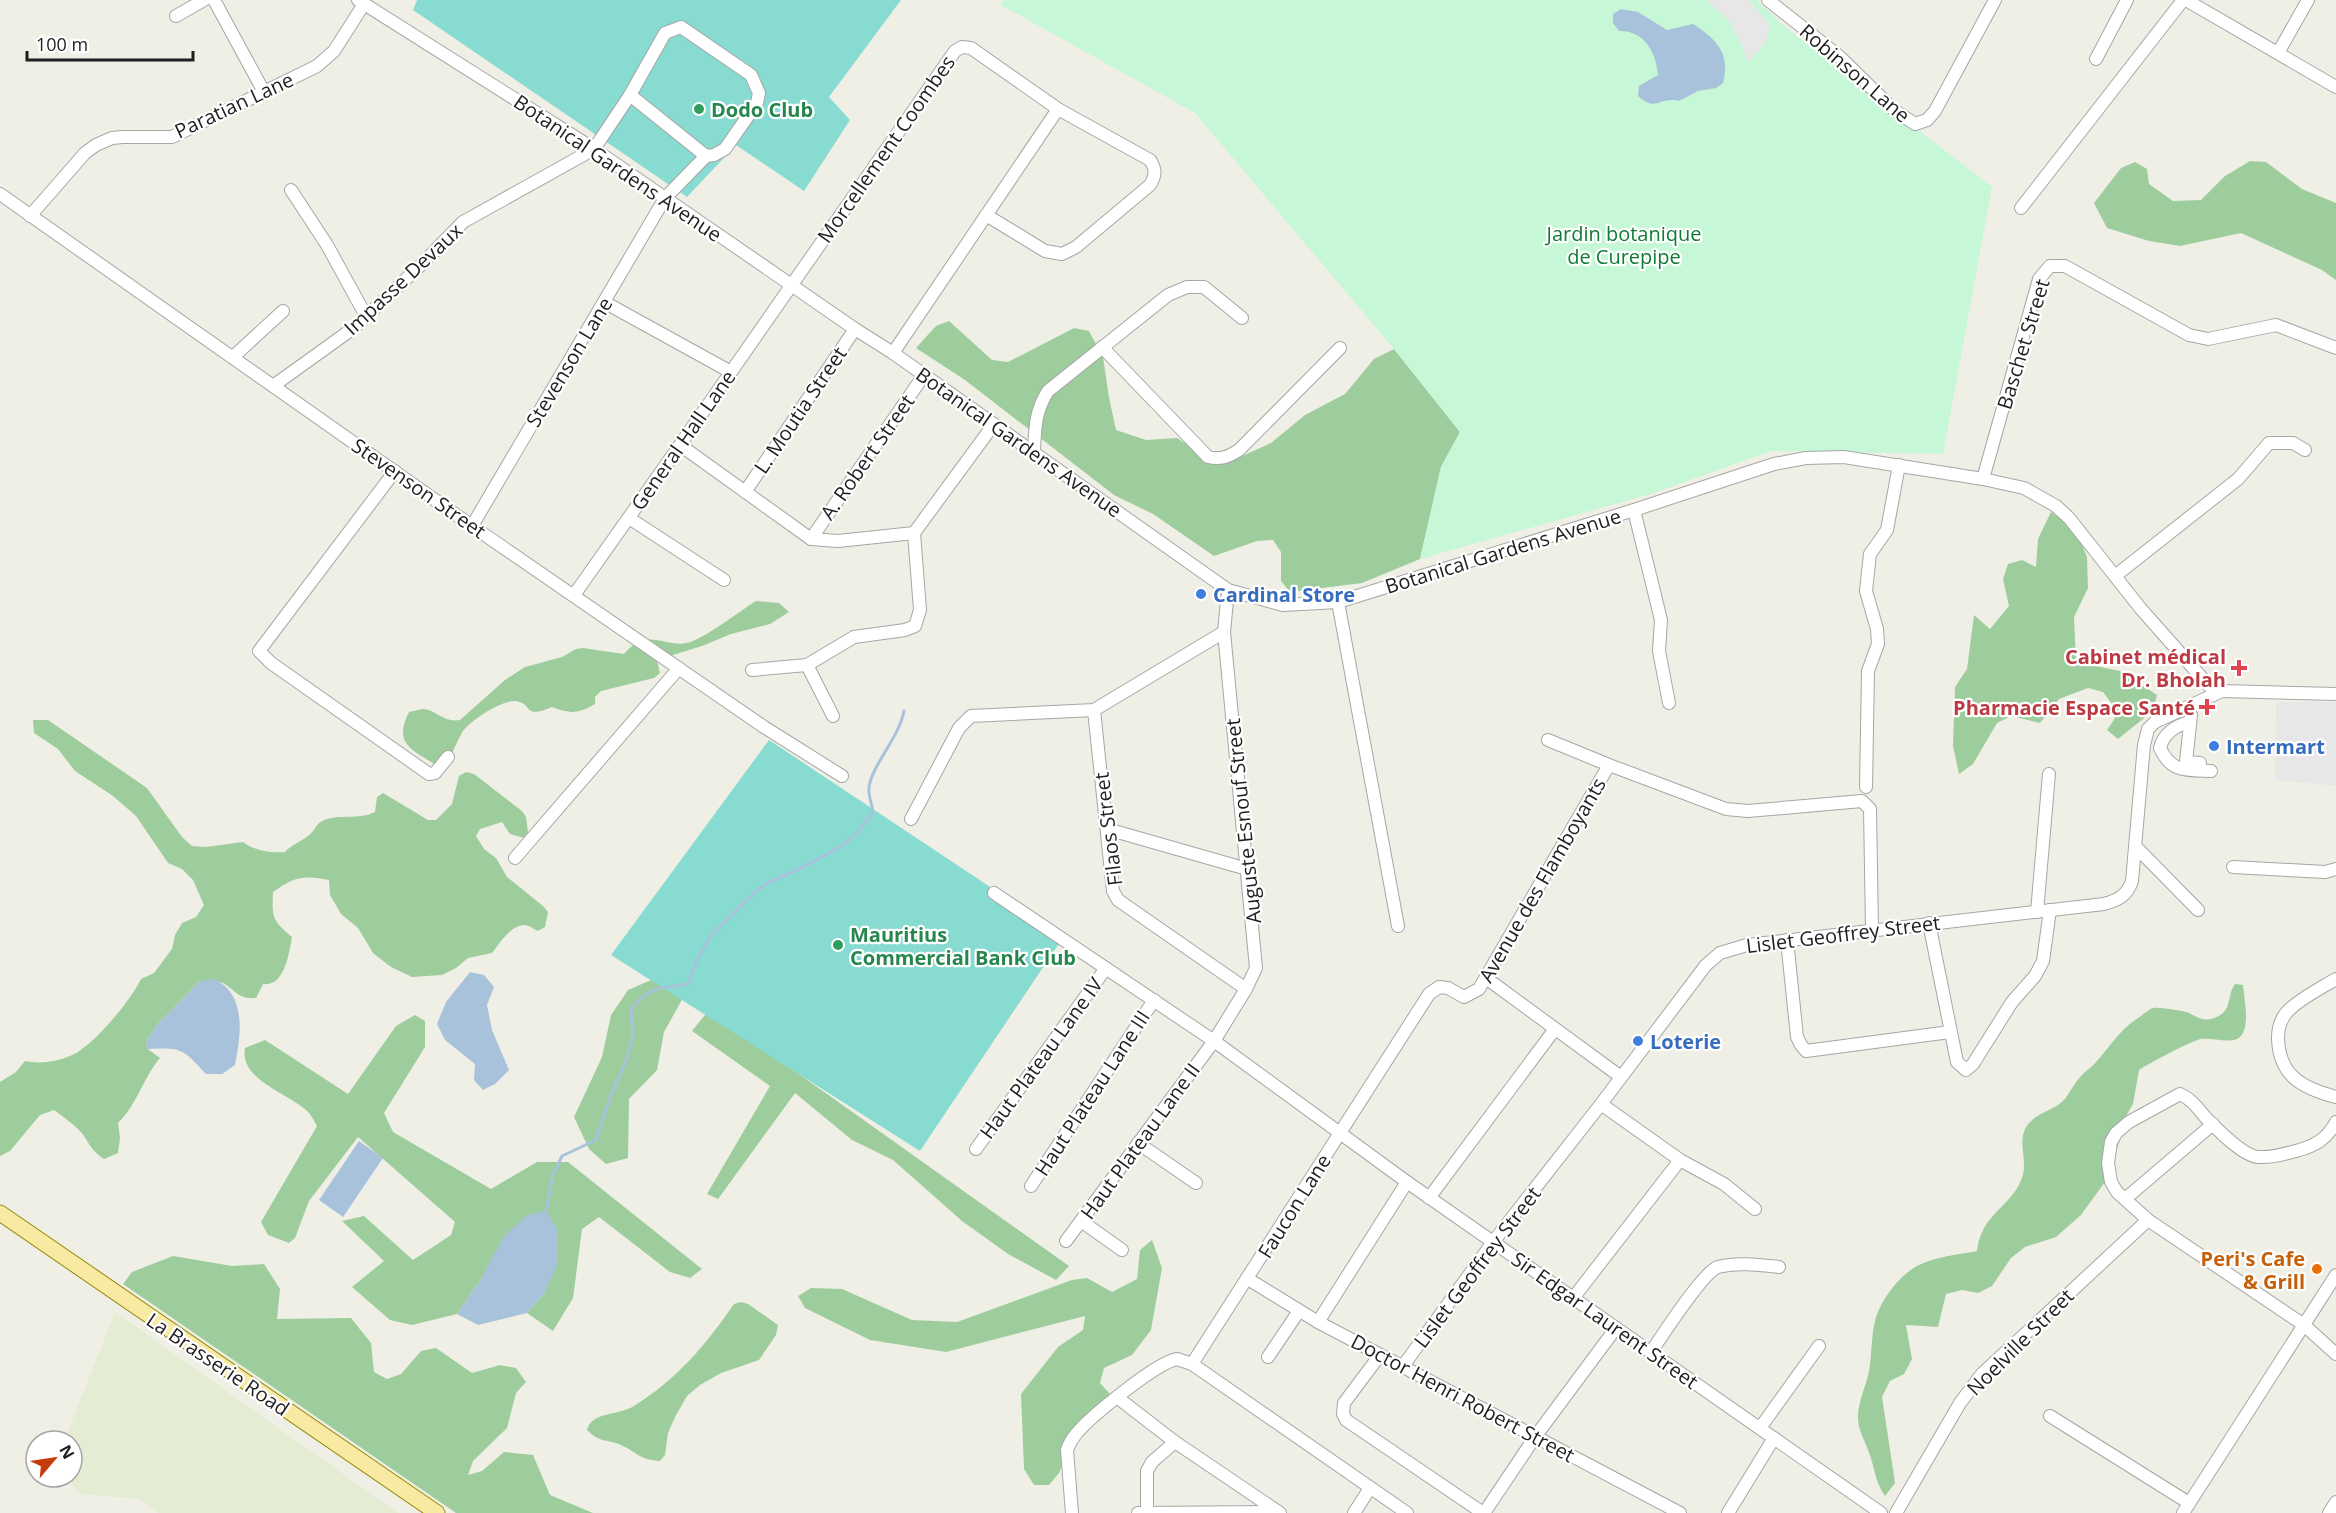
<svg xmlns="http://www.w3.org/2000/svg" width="2336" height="1513" viewBox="0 0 2336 1513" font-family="'Open Sans',sans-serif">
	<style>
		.farmland { fill: #e4edd3 }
		.forest { fill: #9ecd9d }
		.park { fill: #c6f7d7 }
		.pitch { fill: #88dbd1 }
		.parking { fill: #e7e7e7 }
		.water { fill: #a9c2db }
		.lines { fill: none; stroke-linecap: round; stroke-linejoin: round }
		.stream { stroke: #a9c2db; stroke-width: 3 }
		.minor-casing { stroke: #a6a6a6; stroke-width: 14 }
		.major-casing { stroke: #948b07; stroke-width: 17 }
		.minor { stroke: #fff; stroke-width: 12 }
		.major { stroke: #f8eaa3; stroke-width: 15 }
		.leisure-dot { fill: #2e9e5b; stroke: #fff; stroke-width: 2 }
		.shop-dot { fill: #3f7fe0; stroke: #fff; stroke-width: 2 }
		.health-dot { fill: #e0444e; stroke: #fff; stroke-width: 2 }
		.food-dot { fill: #e8710a; stroke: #fff; stroke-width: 2 }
		.labels { text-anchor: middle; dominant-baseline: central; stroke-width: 4.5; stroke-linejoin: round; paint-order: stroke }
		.street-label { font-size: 20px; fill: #1f1f1f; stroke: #fff }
		.leisure-label { font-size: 20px; font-weight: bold; fill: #27864d; stroke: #fff; text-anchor: start }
		.park-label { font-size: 20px; fill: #117a36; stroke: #fff }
		.shop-label { font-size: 20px; font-weight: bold; fill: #366cbe; stroke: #fff; text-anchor: start }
		.health-label { font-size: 20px; font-weight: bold; fill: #be3a42; stroke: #fff; text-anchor: end }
		.food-label { font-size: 20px; font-weight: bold; fill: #c56008; stroke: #fff; text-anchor: end }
	</style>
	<rect width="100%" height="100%" fill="#f0efe6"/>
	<polygon class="farmland" points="115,1312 398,1513 158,1513 140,1499 80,1494 67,1477 72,1477 72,1441 64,1441"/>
	<g class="forest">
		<polygon points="2250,161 2266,162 2302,189 2336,203 2336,280 2322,270 2241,233 2180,246 2149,241 2107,228 2094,203 2121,168 2135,162 2147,169 2149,184 2173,201 2201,200 2225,176"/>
		<polygon points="949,321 992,360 1008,362 1074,328 1089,331 1103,357 1109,398 1116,430 1146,440 1177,438 1214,462 1229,462 1271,443 1305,415 1345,394 1374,359 1394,349 1460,432 1441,467 1420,559 1362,583 1290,592 1281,581 1281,552 1273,540 1257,541 1214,556 1153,514 1114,495 965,380 916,348 936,326"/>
		<polygon points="2051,512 2076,530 2087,557 2088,588 2074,617 2076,662 2120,671 2157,695 2153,711 2118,739 2107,730 2115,718 2112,704 2103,692 2088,688 2059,699 2040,723 2011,716 1997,723 1973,764 1959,774 1953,746 1955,687 1967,669 1974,615 1990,629 2009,606 2003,579 2008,564 2022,560 2036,567 2038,539"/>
		<path d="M756,601L779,603L789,612L770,624L731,634L702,646L657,660L660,673L654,678L601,691L595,697V704C578,714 571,714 552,707C522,720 534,703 515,701C502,700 471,720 463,731C457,741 452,754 447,765L439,767C414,750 392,746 409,712C414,711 420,709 424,709C438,711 444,723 460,720L505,680L525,667L562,657L576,649L583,648L624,654C650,624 667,652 693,641C712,633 737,613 756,601Z"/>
		<path d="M33,720H48L147,788L182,837L192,846L206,847L243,842C255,851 270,853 285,852C291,845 300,842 308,836C314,832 316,823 324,820C340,814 359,820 375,812L377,797L383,793L428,820H436L452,804L459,776L466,772L474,774L522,811L526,817L528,832L524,838L510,834L502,822L480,829L476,836L484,849L496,858L507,877L543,906L548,912L545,927L538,931C534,929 528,925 524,925C511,925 499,944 492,953L468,958L456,968L442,975L412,977L391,967L373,953L358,928L341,914L330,895L329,880C304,875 294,877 273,892C272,918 272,920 292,937C289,953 285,987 263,984L256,998C236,1000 233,986 220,982C215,980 206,981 200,981L158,1024L146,1042L148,1049L160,1058C143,1078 137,1105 118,1123L120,1138L118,1153L104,1159C88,1149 90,1141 78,1129C71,1122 62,1116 54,1110L40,1115L10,1151L0,1156V1082L16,1072L25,1061C40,1064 56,1062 70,1056C92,1048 131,1000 141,979L154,973L172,949L175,935L182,923L196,917L204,905L193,880L182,869L168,863L136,816L113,796L75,771L58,749L34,733Z"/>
		<polygon points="681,967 683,998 664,1032 657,1070 629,1099 628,1158 606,1164 589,1149 574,1117 602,1057 611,1015 628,990"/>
		<path d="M2235,984L2243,985C2244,999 2253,1036 2234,1040C2223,1042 2212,1038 2201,1039C2191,1041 2148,1064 2139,1070L2133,1104L2120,1126V1140L2105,1182L2081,1215L2056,1237L2025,1247L2011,1258L1992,1286L1978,1293L1962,1290L1946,1294L1938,1327L1906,1325L1912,1359L1904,1374L1890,1381L1882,1397L1895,1483L1885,1496C1874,1480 1875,1467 1868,1450C1864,1439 1859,1431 1858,1420C1857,1403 1866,1387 1869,1371C1872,1355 1871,1337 1875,1321C1880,1302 1896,1280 1912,1269C1930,1257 1957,1255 1977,1251C1982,1212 2010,1209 2022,1178C2028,1162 2018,1144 2025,1129C2034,1112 2053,1112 2065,1099C2071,1091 2076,1080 2084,1073C2088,1069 2093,1066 2097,1061C2113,1043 2120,1029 2141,1016C2144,1014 2149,1009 2153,1008C2158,1007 2185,1011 2189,1013C2201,1020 2210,1023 2223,1013C2231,1006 2228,993 2235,984Z"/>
		<polygon points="709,1010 1069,1266 1056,1280 1008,1254 962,1221 893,1160 852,1140 795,1093 718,1199 707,1194 770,1086 692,1031"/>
		<path d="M415,1015L425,1021V1047L384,1113L393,1132L491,1189L537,1162H568L702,1269L690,1278L670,1272L599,1217L582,1229L573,1298L553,1331L527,1313L545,1292L481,1279L457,1314L412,1325L390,1320L352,1287L384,1261L342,1221L364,1216L413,1260L451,1235L455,1222L358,1137L309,1201L295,1238L289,1243L268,1235L261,1222L317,1126C314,1121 311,1114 307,1111C288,1093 239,1080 245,1048L265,1040L348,1094L396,1026Z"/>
		<polygon points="1152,1240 1162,1268 1151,1330 1132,1355 1104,1368 1100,1383 1110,1394 1072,1443 1059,1473 1049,1485 1034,1485 1024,1469 1021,1394 1058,1347 1083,1330 1085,1316 946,1352 870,1340 805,1308 798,1296 811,1288 842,1289 912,1320 957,1322 1072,1280 1087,1278 1112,1292 1137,1279 1140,1250"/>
		<polygon points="173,1256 232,1266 264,1264 280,1289 277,1319 351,1318 371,1343 374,1372 387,1379 401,1374 421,1351 436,1348 472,1373 500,1365 516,1368 526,1382 516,1393 507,1428 473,1461 468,1475 482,1471 504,1452 533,1455 550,1495 593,1513 456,1513 123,1284 132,1272"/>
		<path d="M741,1302L748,1304L778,1325L776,1335L759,1360L721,1373L700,1385L687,1396L675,1417L668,1433L665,1455L660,1461C640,1460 638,1453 621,1445C604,1438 602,1444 587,1430C592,1411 618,1416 634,1406C677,1379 705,1346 734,1304Z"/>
	</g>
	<polygon class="park" points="1003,0 1757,0 1784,26 1992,187 1943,454 1771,451 1654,493 1420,559 1441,467 1460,432 1394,349 1195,113 1001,5"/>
	<g class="pitch">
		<polygon points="417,0 901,0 829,97 850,120 804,191 736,145 687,197 413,10"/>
		<polygon points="769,740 1064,936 920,1151 611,955"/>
	</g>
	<g class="parking">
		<polygon points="1706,0 1749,0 1770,24 1766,42 1748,63 1739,39 1728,20"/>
		<polygon points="2276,702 2336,702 2336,786 2275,780"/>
	</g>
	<g class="water">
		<path d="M1621,9L1638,12L1667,30L1693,24C1716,39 1731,53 1723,83L1716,88L1698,91L1679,101C1659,96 1657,113 1638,96L1639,86L1658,75C1656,52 1644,30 1619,31L1613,23V14Z"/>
		<polygon points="470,972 484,975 494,987 487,1005 492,1030 509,1070 495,1084 483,1090 474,1080 475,1064 445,1040 437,1024 446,1002"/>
		<path d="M214,979C247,994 241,1035 235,1065L222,1074H206C183,1049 182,1047 148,1049L146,1042L158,1024L200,981Z"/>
		<polygon points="359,1141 383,1158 343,1217 319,1200"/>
		<polygon points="546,1211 558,1231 558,1263 545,1292 527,1313 478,1325 457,1314 481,1279 504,1236 528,1215"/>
	</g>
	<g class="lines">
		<path class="stream" d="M546,1211L553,1175L562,1156L596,1140L611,1095L627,1059L633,1035L631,1009C651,984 661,989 688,984L698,958L712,934L756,891L769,882L806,866L846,843L858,832L873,812C872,804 868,795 869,788C871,766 899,738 904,711"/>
		<defs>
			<g id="minor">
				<polyline points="214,0 264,92"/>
				<polyline points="358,0 594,149 855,329 893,353 1228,590 1283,605 1338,602 1634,510 1774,464 1806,458 1844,457 1983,479 2024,488 2056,506 2069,518 2141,609 2211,688 2222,691 2336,694"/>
				<polyline points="1768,0 1840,57 1894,110 1915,124 1927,120 1935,111 1995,0"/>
				<polyline points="2186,0 2336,87"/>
				<polyline points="176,16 204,0"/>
				<polyline points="2278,53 2308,0"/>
				<polyline points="2096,59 2127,0"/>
				<polyline points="630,95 706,156"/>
				<polyline points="291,190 327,245 366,316"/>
				<polyline points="0,194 472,526 764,727 842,776"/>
				<polyline points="2021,208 2183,0"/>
				<polyline points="30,216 85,153 96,145 112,138 123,137 172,137 317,66 334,51 364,4"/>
				<polyline points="604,302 731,372"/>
				<path d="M1102,347L1208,457C1221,460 1228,457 1239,450L1340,348"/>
				<polyline points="893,353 1058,109"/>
				<polyline points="233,357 283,311"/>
				<polyline points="273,386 355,327 423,263 463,222 594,149 630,95 665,33 681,27 751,75 759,93 757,103 725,149 714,155 706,156 665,198 472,526"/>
				<polyline points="680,445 811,539 838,541 914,533 994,424"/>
				<path d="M1034,452C1035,429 1035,411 1048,391L1168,295L1187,287H1204L1242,318"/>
				<polyline points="395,471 259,651 271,663 429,774 435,773 448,757"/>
				<polyline points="1983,479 2039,279 2050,266 2065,266 2189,335 2208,339 2276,325 2336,348"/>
				<polyline points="745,492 855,329"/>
				<polyline points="1634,510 1661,620 1659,651 1669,703"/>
				<polyline points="629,518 724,580"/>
				<polyline points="811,539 924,375"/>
				<polyline points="2115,576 2238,479 2269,443 2293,443 2305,450"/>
				<path d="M574,595L680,445L955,51L962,47L971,48L1058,109L1150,160C1156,169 1156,175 1150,185L1076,247L1062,254L1045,251L986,215"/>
				<polyline points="1338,602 1398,926"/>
				<polyline points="807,665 833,716"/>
				<polyline points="752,670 807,665 854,637 905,630 915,626 920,610 914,533"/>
				<polyline points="1094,710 1113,891 1118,900 1246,989"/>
				<polyline points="2191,715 2186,762 2200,763"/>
				<path d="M2190,722C2176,725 2163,734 2160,748C2171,773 2187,770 2211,771"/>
				<polyline points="1548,740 1609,765"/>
				<polyline points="1866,787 1868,671 1878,644 1877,629 1866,591 1870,554 1887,530 1899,465"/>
				<polyline points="911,819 959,728 971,716 1094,710 1224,632"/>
				<polyline points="1107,829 1247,869"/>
				<polyline points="2136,847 2198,910"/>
				<polyline points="515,858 679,668"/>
				<polyline points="2233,867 2325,872 2336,869"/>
				<polyline points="994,893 1214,1041 1407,1182 1881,1513"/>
				<polyline points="2037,912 2049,774"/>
				<polyline points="1929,923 1957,1062 1966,1070 1973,1064 2012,1002 2035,976 2043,961 2050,910"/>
				<polyline points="1787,940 1797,1037 1801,1045 1806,1051 1950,1032"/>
				<polyline points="1486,978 1621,1077"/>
				<path d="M2336,979C2321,988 2303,997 2290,1009C2281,1017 2278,1027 2278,1038C2279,1076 2302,1088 2336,1097"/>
				<polyline points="1601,1104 1680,1160 1724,1184 1755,1209"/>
				<path d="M2336,1122C2327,1139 2315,1146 2296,1151C2284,1154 2272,1158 2259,1157C2244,1157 2218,1130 2207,1119C2198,1109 2193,1100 2180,1094L2129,1122L2116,1133L2111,1142L2108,1163L2111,1182L2117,1192L2148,1220L2304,1325L2336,1354"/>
				<polyline points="1138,1143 1196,1183"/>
				<polyline points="976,1149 1106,968"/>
				<polyline points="1031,1186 1154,1000"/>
				<polyline points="1429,1198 1555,1029"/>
				<polyline points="2125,1199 2213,1124"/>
				<polyline points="1081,1221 1122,1250"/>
				<polyline points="1066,1241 1214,1041 1246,989 1256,968 1224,632 1228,590"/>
				<polyline points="1248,1279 1318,1322 1680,1513"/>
				<polyline points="1574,1297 1680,1160"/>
				<polyline points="1318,1322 1407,1182"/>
				<path d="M1651,1352C1662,1336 1703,1272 1718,1267C1737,1262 1760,1265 1779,1267"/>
				<polyline points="1380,1355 1344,1403 1343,1414 1346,1420 1483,1513"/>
				<polyline points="1268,1357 1299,1311"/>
				<polyline points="1192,1364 1429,994 1439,987 1448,988 1464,997 1479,989 1609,765 1726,809 1748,811 1862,801 1870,809 1872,930"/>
				<path d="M1403,1366L1493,1242L1601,1104L1706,965L1720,953L1747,945L2104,904C2118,900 2127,896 2132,881L2144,745L2148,729L2155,722L2222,691"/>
				<polyline points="1118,1398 1175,1442 1280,1513"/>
				<polyline points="2050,1416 2189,1503"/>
				<polyline points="1760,1428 1819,1346"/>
				<path d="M1072,1513L1067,1450C1069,1444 1072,1439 1076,1434C1091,1416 1156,1363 1177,1359L1192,1364L1407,1513"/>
				<polyline points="1138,1513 1278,1512"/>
				<polyline points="1147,1513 1147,1471 1152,1462 1175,1442"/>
				<polyline points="1354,1513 1370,1488"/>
				<polyline points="1484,1513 1535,1437 1616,1328"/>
				<polyline points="1728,1513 1774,1438"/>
				<polyline points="1896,1513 1960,1403 1982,1374 2148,1220"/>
				<polyline points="2183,1513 2336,1275"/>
				<polyline points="2329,1513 2336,1502"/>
			</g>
			<polyline id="major" points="0,1213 437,1513"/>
		</defs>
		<use href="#minor" class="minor-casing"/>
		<use href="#major" class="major-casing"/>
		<use href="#minor" class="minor"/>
		<use href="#major" class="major"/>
	</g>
	<g class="leisure-dot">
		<circle cx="699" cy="109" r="6"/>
		<circle cx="838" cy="945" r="6"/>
	</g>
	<g class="shop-dot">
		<circle cx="1201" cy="594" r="6"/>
		<circle cx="2214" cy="746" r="6"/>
		<circle cx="1638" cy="1041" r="6"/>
	</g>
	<g class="health-dot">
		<path d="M2236 659h6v6h6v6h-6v6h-6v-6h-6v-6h6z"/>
		<path d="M2204 698h6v6h6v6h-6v6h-6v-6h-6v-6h6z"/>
	</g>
	<circle class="food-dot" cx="2317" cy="1269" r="6"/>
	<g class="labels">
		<g class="street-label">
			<text transform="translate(1855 73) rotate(41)">Robinson Lane</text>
			<text transform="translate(234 105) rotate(-25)">Paratian Lane</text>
			<text transform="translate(886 149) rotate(-55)">Morcellement Coombes</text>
			<text transform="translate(618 168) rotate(34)">Botanical Gardens Avenue</text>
			<text transform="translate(403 279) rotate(-43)">Impasse Devaux</text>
			<text transform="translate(2023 344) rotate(-73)">Baschet Street</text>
			<text transform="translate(569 362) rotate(-59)">Stevenson Lane</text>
			<text transform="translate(800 410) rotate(-56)">L. Moutia Street</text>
			<text transform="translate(683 440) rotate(-55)">General Hall Lane</text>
			<text transform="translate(1019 442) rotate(35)">Botanical Gardens Avenue</text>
			<text transform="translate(867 457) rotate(-55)">A. Robert Street</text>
			<text transform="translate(419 488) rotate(35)">Stevenson Street</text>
			<text transform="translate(1503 551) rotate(-17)">Botanical Gardens Avenue</text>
			<text transform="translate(1243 821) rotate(-96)">Auguste Esnouf Street</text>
			<text transform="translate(1108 829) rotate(-97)">Filaos Street</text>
			<text transform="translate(1542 880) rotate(-60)">Avenue des Flamboyants</text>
			<text transform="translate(1843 934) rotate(-7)">Lislet Geoffrey Street</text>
			<text transform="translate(1041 1058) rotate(-54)">Haut Plateau Lane IV</text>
			<text transform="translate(1092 1093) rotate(-57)">Haut Plateau Lane III</text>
			<text transform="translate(1140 1141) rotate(-54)">Haut Plateau Lane II</text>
			<text transform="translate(1294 1206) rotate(-58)">Faucon Lane</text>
			<text transform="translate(1477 1267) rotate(-53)">Lislet Geoffrey Street</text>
			<text transform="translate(1605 1320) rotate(35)">Sir Edgar Laurent Street</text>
			<text transform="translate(2020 1342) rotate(-45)">Noelville Street</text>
			<text transform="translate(218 1364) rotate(34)">La Brasserie Road</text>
			<text transform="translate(1463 1398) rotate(28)">Doctor Henri Robert Street</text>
		</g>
		<g class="leisure-label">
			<text x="711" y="109">Dodo Club</text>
			<text x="850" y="934">Mauritius<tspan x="850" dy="23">Commercial Bank Club</tspan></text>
		</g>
		<g class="park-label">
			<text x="1624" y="233">Jardin botanique<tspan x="1624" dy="23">de Curepipe</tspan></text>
		</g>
		<g class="shop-label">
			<text x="1213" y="594">Cardinal Store</text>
			<text x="2226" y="746">Intermart</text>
			<text x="1650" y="1041">Loterie</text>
		</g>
		<g class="health-label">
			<text x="2226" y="656">Cabinet médical<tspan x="2226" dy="23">Dr. Bholah</tspan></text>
			<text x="2195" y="707">Pharmacie Espace Santé</text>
		</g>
		<g class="food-label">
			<text x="2305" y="1258">Peri's Cafe<tspan x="2305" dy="23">&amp; Grill</tspan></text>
		</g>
	</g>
	<g transform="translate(54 1459) rotate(61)"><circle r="28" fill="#ffffff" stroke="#a5a5a5" stroke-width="1.5"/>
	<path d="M0-4.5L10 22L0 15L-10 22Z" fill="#c53c0a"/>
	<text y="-9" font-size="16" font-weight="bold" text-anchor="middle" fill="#1f1f1f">N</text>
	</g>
	<path d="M27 51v9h166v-9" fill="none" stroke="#1f1f1f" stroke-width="3"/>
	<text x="36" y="51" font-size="18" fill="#1f1f1f" stroke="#ffffff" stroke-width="4.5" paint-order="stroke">100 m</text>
</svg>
